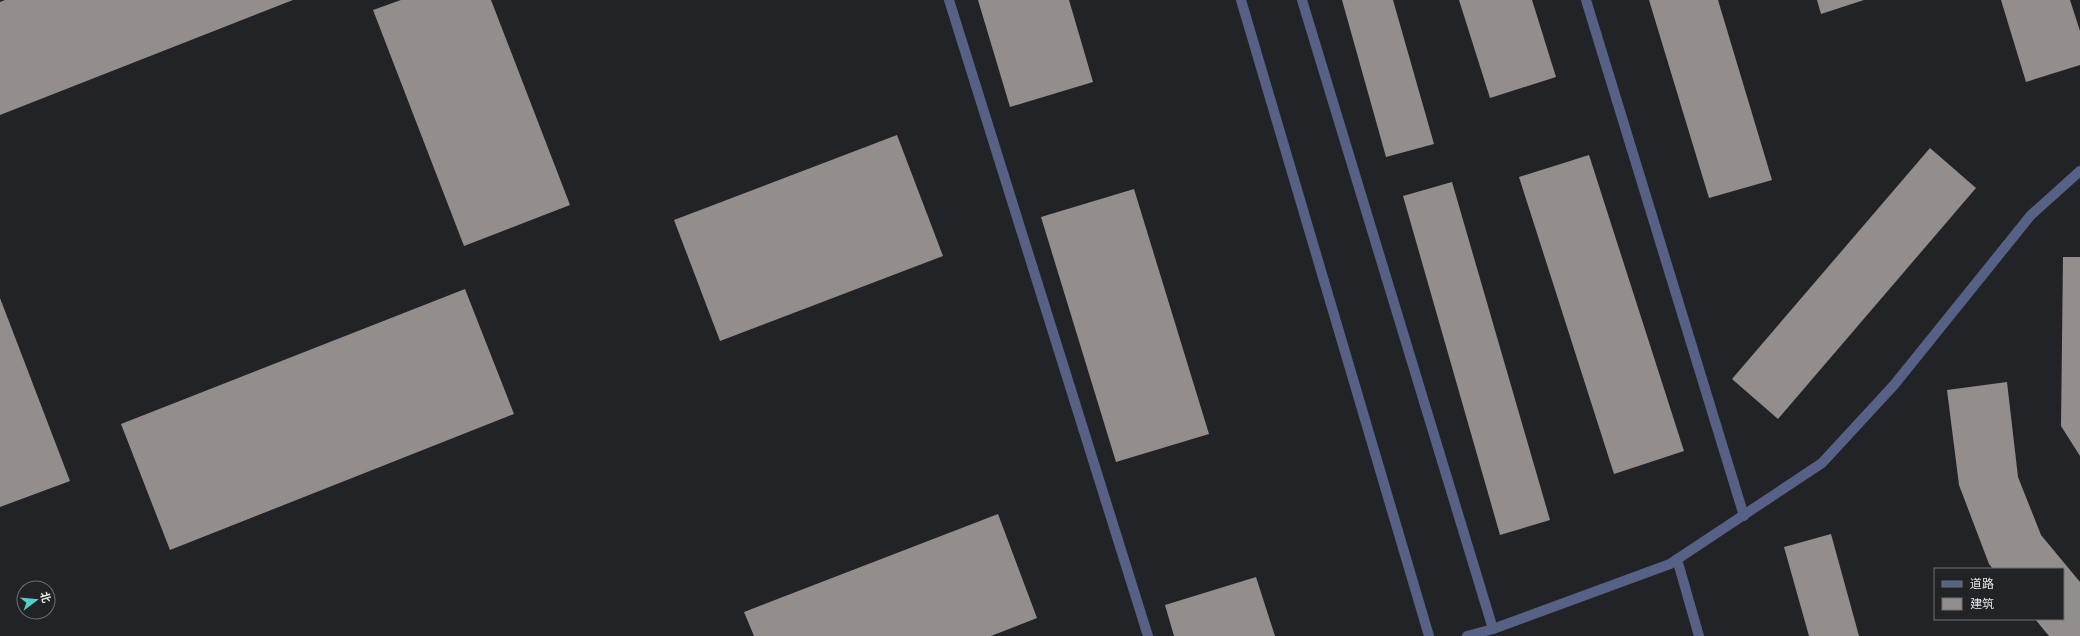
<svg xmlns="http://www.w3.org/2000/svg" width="2080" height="636" viewBox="0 0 2080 636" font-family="Cabin,'Noto Sans SC',sans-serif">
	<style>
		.building { fill: #938e8c }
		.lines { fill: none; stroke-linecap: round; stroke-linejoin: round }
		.service { stroke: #576085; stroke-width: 10 }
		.minor { stroke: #576085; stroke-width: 10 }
	</style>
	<rect width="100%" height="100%" fill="#212327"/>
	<g class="building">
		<polygon points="5,0 293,0 0,115 0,2"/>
		<polygon points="401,0 491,0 570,205 464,246 373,10"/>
		<polygon points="978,0 1069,0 1093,82 1010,107"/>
		<polygon points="1342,0 1393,0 1434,144 1386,157"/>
		<polygon points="1459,0 1532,0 1556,77 1490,98"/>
		<polygon points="1649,0 1718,0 1772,180 1709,198"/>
		<polygon points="1817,0 1864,0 1821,14"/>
		<polygon points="2001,0 2070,0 2080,31 2080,65 2026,82"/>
		<polygon points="897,135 943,256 720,341 674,220"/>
		<polygon points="1930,148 1976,188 1778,419 1732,379"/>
		<polygon points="1589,155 1684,451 1614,474 1519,177"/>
		<polygon points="1452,182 1550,520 1500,535 1403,196"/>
		<polygon points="1134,189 1209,434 1116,462 1041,217"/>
		<polygon points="2063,257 2080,257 2080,456 2061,426"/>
		<polygon points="465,289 514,414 170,550 121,424"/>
		<polygon points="0,298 70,481 0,507"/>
		<polygon points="2007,382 2018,477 2041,535 2080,582 2080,636 2049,636 2035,619 2063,619 2063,569 1993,569 1989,564 1959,485 1947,390"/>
		<polygon points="998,514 1037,618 991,636 754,636 744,612"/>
		<polygon points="1831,534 1859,636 1809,636 1784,547"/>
		<polygon points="1256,577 1275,636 1174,636 1165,605"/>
	</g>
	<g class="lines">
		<g class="service">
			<polyline points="1302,0 1493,629"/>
			<polyline points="1586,0 1744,516"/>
			<polyline points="1677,559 1699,636"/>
			<polyline points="1467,636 1493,629 1670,564 1822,463 1894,385 2031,215 2080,171"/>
		</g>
		<g class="minor">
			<polyline points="949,0 1148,636"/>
			<polyline points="1241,0 1429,636"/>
		</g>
	</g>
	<rect x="1934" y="568" width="130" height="52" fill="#212327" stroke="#6f7174"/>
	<rect x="1942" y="581" width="20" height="6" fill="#576085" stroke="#6f7174"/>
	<text x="1970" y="588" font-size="12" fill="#e3e5e7">道路</text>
	<rect x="1942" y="598" width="20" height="12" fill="#938e8c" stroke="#6f7174"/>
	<text x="1970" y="608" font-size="12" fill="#e3e5e7">建筑</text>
	<g transform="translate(36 600) rotate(74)"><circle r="19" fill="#212327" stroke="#6f7174"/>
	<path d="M0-3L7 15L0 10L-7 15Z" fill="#55cec6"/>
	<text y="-6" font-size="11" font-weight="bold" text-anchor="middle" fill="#e3e5e7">北</text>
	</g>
</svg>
